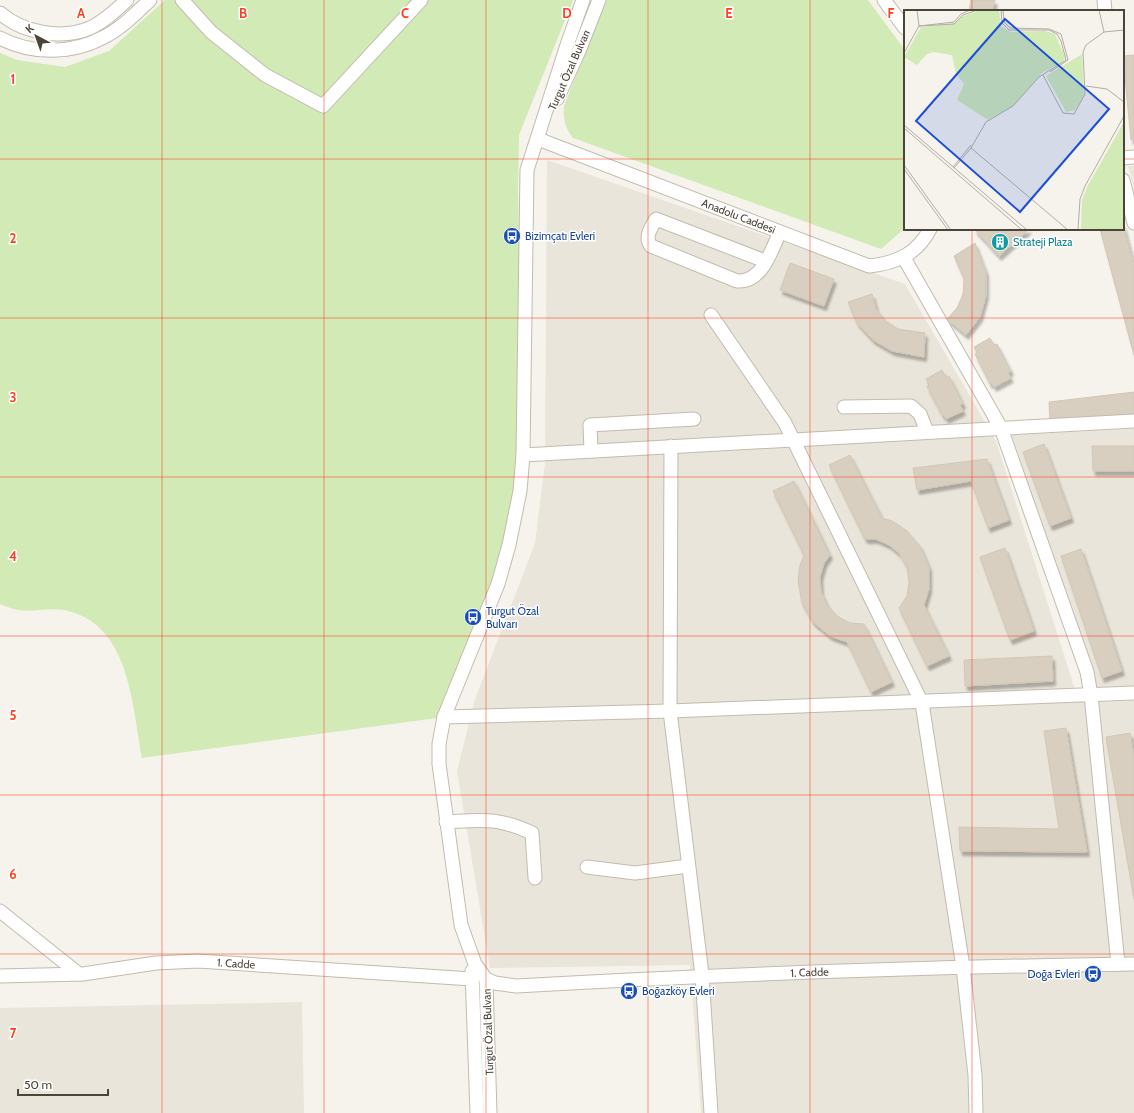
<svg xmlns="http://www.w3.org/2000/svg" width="1134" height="1113" viewBox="0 0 1134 1113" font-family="Cabin,sans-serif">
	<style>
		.residential { fill: #eae5da }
		.green { fill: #d2eab5 }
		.building { fill: #d8cfc1; stroke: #d3c7b4; filter: url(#shadow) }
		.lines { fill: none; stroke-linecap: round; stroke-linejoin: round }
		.minor-casing { stroke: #c2bbae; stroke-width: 15 }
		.minor { stroke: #fff; stroke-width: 13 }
		.grid { fill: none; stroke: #fc3f1d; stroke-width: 1; stroke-opacity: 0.55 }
		.labels { text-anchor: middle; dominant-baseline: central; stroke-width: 3; stroke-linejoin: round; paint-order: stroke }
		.street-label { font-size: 11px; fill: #4b4439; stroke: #fff }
		.transit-label { font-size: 11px; fill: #164399; stroke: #fff; text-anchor: start }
		.culture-label { font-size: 11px; fill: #0d838f; stroke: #fff; text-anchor: start }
		.inset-road { fill: none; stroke: #b2ada4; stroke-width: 1 }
		.view { fill: #1d4ed8; fill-opacity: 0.15; stroke: #1d4ed8; stroke-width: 2 }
		.inset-edge { fill: none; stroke: #4b4439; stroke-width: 2 }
		.grid-label { font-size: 13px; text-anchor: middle; font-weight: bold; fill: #fc3f1d; stroke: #fff; stroke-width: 3; stroke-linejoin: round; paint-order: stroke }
	</style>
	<defs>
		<filter id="shadow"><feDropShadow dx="2.5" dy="4.5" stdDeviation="1" flood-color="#0004"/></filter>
	</defs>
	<rect width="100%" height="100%" fill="#f6f3ec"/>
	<g class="residential">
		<polygon points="547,160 905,284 996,441 1079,702 1134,701 1134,1113 701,1113 690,965 490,968 457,771 475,699 535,543 545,463"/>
		<polygon points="1128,166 1134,166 1134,188"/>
		<polygon points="1134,429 1134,686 1096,687 1012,435"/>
		<polygon points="302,1002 304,1113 0,1113 0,1008"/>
	</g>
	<g class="green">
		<path d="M165,0H573L519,135L518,190L523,455L509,545L444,717L142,758C133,709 130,632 75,613C54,605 37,613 18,610C12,609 6,606 0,604V53L17,60L65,67L109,51Z"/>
		<path d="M606,0H868L902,46L905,53V228L881,249L573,138C565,128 563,119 564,106Z"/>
	</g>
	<g class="building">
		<polygon points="971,0 995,0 992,11 969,11"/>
		<polygon points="1134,55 1134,139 1131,140 1123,56"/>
		<polygon points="1123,224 1134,266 1134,355 1100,229 1123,229"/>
		<polygon points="974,229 1029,229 999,256"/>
		<polygon points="975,243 986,272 986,295 980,317 966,335 947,319 957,308 963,294 964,279 954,256"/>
		<polygon points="790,263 834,279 824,306 780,290"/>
		<polygon points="872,294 876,309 886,321 898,329 925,333 924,357 892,351 873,340 857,323 848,302"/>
		<polygon points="990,338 994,345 997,344 1011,371 1008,373 1011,378 994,387 992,383 990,384 975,354 977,353 974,347"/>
		<polygon points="942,370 946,378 949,376 963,404 960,405 963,411 946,419 944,415 943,416 927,387 929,386 926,379"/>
		<polygon points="1134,392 1134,414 1050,421 1049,402"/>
		<polygon points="1044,444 1071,518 1050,526 1023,452"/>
		<polygon points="1092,446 1134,446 1134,471 1093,471"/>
		<polygon points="850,455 882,518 892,521 906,530 920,546 929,567 929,589 924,605 949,656 927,666 899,608 907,596 909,582 907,567 900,554 889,545 876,539 865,539 829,465"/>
		<polygon points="987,459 1009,520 988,528 971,481 917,490 913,468"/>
		<polygon points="794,481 830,555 824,563 820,577 821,592 827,605 837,616 850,623 864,624 892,682 871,692 847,642 830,636 813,622 802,603 798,581 800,565 804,555 773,491"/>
		<polygon points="1005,548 1034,631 1010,640 980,557"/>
		<polygon points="1081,549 1122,671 1102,678 1061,556"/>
		<polygon points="1052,656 1053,681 965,686 964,660"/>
		<polygon points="1066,728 1087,852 960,851 959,827 1059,829 1044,731"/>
		<polygon points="1130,733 1134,757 1134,899 1106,737"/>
	</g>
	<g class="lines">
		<defs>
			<g id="minor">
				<polyline points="182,0 211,32 265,75 323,106 421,0"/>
				<polyline points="884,0 905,28"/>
				<polyline points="1104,0 1105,11"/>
				<path d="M0,13C23,33 62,40 90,28C105,21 116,10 127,0"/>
				<path d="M0,38C32,55 73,54 104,37C122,28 136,13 150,0"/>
				<polyline points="557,99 579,51 599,0"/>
				<path id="s1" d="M538,139L869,266C897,263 917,254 930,229"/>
				<polyline points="1123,158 1134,157"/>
				<polyline points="1123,180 1134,223"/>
				<polyline points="904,258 1001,428 1087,672 1091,695 1118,964"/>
				<path d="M765,261L656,219C651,228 644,237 651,246L737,281C762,283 771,251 780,232"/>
				<polyline points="711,315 785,423 922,703 963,967 975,1075 976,1113"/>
				<polyline points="844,407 911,406 920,414 927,432"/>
				<polyline points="671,446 670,711 702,975 711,1113"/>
				<polyline points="591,451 590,425 694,419"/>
				<polyline points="523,455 1134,421"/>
				<polyline points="444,717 670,711 1134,693"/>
				<path d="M446,822C483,820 497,817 532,833L535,878"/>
				<polyline points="587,867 635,873 688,866"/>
				<polyline points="0,911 79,974"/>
				<polyline points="472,971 477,1113"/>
				<path id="s2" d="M0,976L83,974L156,963L198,961L472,979"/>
				<path id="s3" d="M486,979L495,983L516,986C722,974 928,967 1134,964"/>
				<polyline points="490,1113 486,979 475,964 461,925 439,764 439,744 444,717 498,584 509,545 520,491 523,455 527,170 567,45 583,0"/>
			</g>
		</defs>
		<use href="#minor" class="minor-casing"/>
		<use href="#minor" class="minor"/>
	</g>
	<path class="grid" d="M162,0V1113M324,0V1113M486,0V1113M648,0V1113M810,0V1113M972,0V11M0,159H905M1123,159H1134M972,229V1113M0,318H1134M0,477H1134M0,636H1134M0,795H1134M0,954H1134"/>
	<defs>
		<symbol id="bus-disc" viewBox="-11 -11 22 22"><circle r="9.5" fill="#1a4fb4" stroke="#fff"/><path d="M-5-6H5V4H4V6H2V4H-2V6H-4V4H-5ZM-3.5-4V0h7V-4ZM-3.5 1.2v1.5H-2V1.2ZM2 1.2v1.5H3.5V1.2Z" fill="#fff"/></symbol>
		<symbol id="building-disc" viewBox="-11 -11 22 22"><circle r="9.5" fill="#0f9aa8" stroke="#fff"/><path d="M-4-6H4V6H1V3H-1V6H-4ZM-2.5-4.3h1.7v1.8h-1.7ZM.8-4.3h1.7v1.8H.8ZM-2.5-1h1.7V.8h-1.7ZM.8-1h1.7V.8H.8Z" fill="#fff"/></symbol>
	</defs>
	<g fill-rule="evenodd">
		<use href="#bus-disc" x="502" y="226" width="20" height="20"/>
		<use href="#building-disc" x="990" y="232" width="20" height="20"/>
		<use href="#bus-disc" x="463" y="607" width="20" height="20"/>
		<use href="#bus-disc" x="1083" y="964" width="20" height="20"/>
		<use href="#bus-disc" x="619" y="981" width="20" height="20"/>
	</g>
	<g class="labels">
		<g class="street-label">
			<text transform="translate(569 70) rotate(-66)">Turgut Özal Bulvarı</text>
			<text stroke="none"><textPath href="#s1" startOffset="215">Anadolu Caddesi</textPath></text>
			<text stroke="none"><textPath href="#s2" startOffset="237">1. Cadde</textPath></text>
			<text stroke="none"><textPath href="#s3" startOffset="325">1. Cadde</textPath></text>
			<text transform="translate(488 1032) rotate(-92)">Turgut Özal Bulvarı</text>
		</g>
		<g class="transit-label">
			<text x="525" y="236">Bizimçatı Evleri</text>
			<text x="486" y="611">Turgut Özal<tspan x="486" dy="13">Bulvarı</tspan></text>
			<text x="1080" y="974" text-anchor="end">Doğa Evleri</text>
			<text x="642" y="991">Boğazköy Evleri</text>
		</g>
		<g class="culture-label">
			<text x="1013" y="242">Strateji Plaza</text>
		</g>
	</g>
	<g transform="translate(904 10)">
		<rect width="220" height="220" fill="#f6f3ec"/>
		<path d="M75,0H95L97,16L107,22L141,21L151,24L161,47L159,52L138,63L109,96L84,110L53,90L60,74L52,64L48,45L29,42L23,44L13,55L0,47L17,17L51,13L57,7ZM178,44L180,85L171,100L162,102L142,66ZM220,112V220H177L178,190L183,177Z" fill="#d2eab5"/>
		<path class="inset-road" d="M66,0L57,4L50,12L15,16L50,14L59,5L73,0M99,0L100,12L106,18L145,19L157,24L164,50L146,62M195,0L200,22M0,43L15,16L13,0M139,65L159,103L170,104L181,84L179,42L182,35L200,22L220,20M182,76L203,79L220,92M0,115L123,220M0,118L118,220M67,138L164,220M0,155L47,220M49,157L67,135M50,158L67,138L82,112L109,96L135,67L162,50L157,31L153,24L145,20H105L98,13L97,0M0,159L44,220M174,220L176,189L181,176L220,106"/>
		<path class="view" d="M101,9L205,99L116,202L12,111Z"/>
		<rect width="220" height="220" class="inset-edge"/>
	</g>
	<g class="grid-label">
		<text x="81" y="18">A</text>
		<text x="243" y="18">B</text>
		<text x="405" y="18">C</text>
		<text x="567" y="18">D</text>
		<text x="729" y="18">E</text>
		<text x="891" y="18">F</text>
		<text x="13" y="84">1</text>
		<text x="13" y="243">2</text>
		<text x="13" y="402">3</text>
		<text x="13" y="561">4</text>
		<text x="13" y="720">5</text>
		<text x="13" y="879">6</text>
		<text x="13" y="1038">7</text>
	</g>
	<g transform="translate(36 36) rotate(319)" stroke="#ffffff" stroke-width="3" paint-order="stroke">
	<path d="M0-3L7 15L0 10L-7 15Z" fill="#4b4439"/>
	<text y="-6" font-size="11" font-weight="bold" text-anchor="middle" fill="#4b4439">K</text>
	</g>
	<path d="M18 1089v6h90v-6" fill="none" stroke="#4b4439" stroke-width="2"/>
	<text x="24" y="1089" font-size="12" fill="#4b4439" stroke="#ffffff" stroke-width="3" paint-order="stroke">50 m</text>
</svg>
